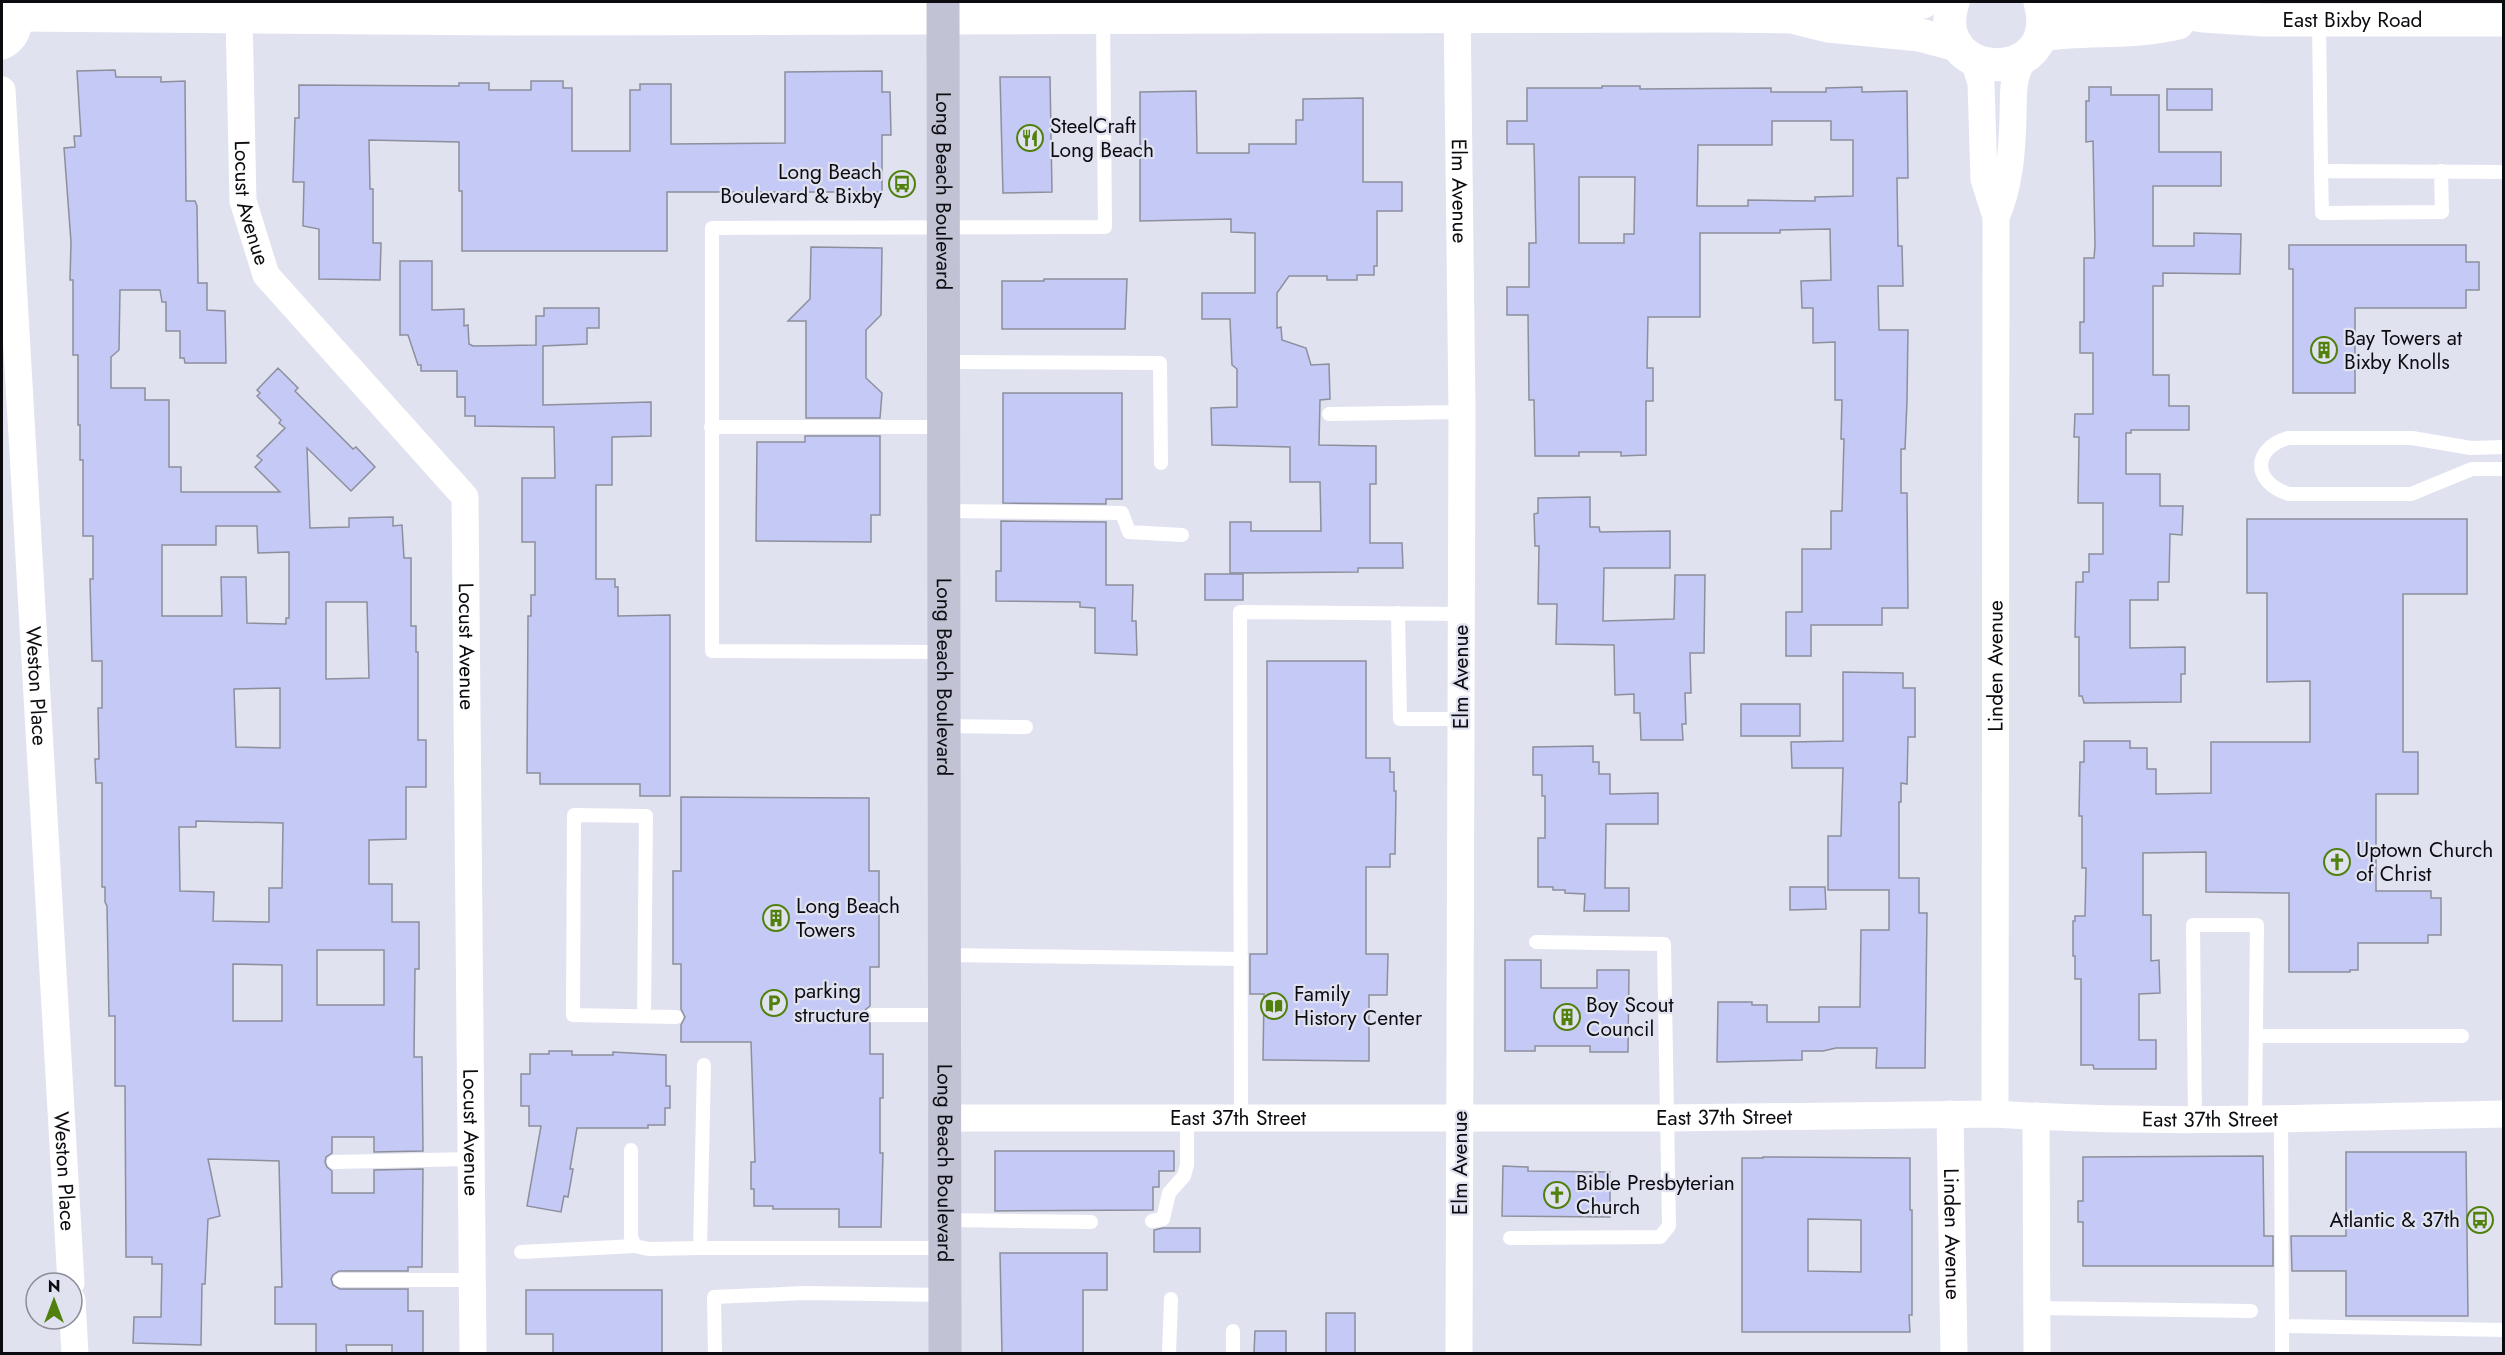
<svg xmlns="http://www.w3.org/2000/svg" width="2505" height="1355" viewBox="0 0 2505 1355" font-family="Jost,sans-serif">
	<style>
		.building { fill: #c5c9f5; stroke: #8d8f9c; stroke-width: 1.5; fill-rule: evenodd }
		.lines { fill: none; stroke-linecap: round; stroke-linejoin: round }
		.service { stroke: #fff; stroke-width: 14 }
		.minor { stroke: #fff; stroke-width: 27 }
		.tertiary { stroke: #fff; stroke-width: 33 }
		.primary { stroke: #c1c3d4; stroke-width: 33 }
		.labels { text-anchor: middle; dominant-baseline: central; stroke-width: 4.5; stroke-linejoin: round; paint-order: stroke }
		.street-label { font-size: 21px; fill: #0b0b10; stroke: #e0e2f0 }
		.poi-label { font-size: 21px; fill: #0b0b10; stroke: #e0e2f0; text-anchor: start }
	</style>
	<rect width="100%" height="100%" fill="#e0e2f0"/>
	<g class="building">
		<path d="M115,70L116,77H161V82L185,81L186,201H195L197,206L198,283H207V310L225,311L226,363H185L184,358H180V331H166V302H162L160,290H120L119,350L111,357V388H145V400H169V467H181V492H280L255,467L262,460L257,456L285,428L279,423L281,420L257,396L260,393L257,390L278,368L298,388L295,391L353,449L356,447L375,467L351,491L307,448L310,528L349,527V518L393,517V526L402,525L404,558H411V626H416V652H418V740H426V787H406V839L369,840V884H392V922H419V969H415L414,1057H422L423,1151L374,1152V1137H332V1153L326,1157L325,1162L327,1167L332,1171V1193H374V1170L423,1169L422,1267H408V1271H339L333,1275L331,1279L333,1285L340,1289H408V1311H423V1353H392V1345H346L347,1353H316V1324H275V1287H282L279,1161L208,1159L220,1216L208,1219L205,1284H202L201,1345L133,1343L134,1317H161L162,1264H152V1257H126L125,1086H115V1016H109L107,906L105,902V887H102V783H96L95,759H99L98,708H102V661H92L90,579H93V536H83V460H80V425H78V355H73V280H70L71,242L64,148L75,147L74,136H81L77,71ZM216,526H257L258,553L289,552V618H286V624L247,623L246,577H221L222,616H162V545H216ZM326,602H367L369,678L326,679ZM280,688V748L236,747L234,689ZM196,821L283,823L282,888H269V922L213,921L214,892L180,891L179,827H196ZM317,950H384V1005H317ZM233,964L282,965V1021H233Z"/>
		<polygon points="882,71 882,92 890,92 891,135 882,135 882,192 667,192 667,251 462,251 462,191 459,191 459,142 369,140 370,189 373,189 373,243 381,243 380,280 319,279 319,229 303,226 304,182 293,182 295,118 299,118 299,85 459,86 459,83 489,83 489,90 531,90 531,81 563,81 563,88 572,88 572,151 630,151 630,90 640,90 640,84 671,84 671,144 785,143 785,72"/>
		<polygon points="1000,77 1050,77 1052,192 1003,193"/>
		<path d="M1602,86H1640V89L1771,88V92H1826V88L1862,87V92L1907,91L1908,178H1897L1898,246H1902L1903,286H1878L1879,330H1908L1907,401L1905,449H1901V493H1907L1908,608H1882V625H1811V656H1786V612H1802V549H1831V511H1842L1844,439H1841L1842,400H1835V342L1813,343V308H1802L1801,281L1831,280L1830,229L1780,230V233H1700V317H1648L1647,368H1653V401H1646V455L1621,456V452H1579V456H1535L1534,400H1529L1528,315H1507V287H1529V243H1536L1534,144H1507V121H1527V88H1602ZM1772,121H1831V140H1853V196L1815,197V201L1748,200V206H1697L1698,145H1772ZM1579,177H1635L1634,234H1624V243H1579Z"/>
		<polygon points="2089,87 2111,87 2111,95 2159,95 2159,152 2221,152 2221,186 2153,186 2153,246 2194,246 2194,233 2241,234 2240,274 2163,273 2163,286 2153,286 2153,375 2169,375 2169,406 2189,406 2189,430 2131,430 2131,433 2126,433 2126,474 2160,474 2160,506 2183,506 2182,535 2170,534 2169,582 2158,582 2158,600 2130,600 2130,648 2185,647 2185,674 2181,674 2181,702 2084,703 2082,696 2079,696 2079,637 2075,637 2076,582 2083,582 2083,572 2089,572 2089,554 2103,554 2103,503 2078,503 2079,437 2074,437 2075,414 2093,414 2093,353 2080,353 2080,322 2084,322 2084,258 2094,258 2095,246 2093,141 2086,142 2086,101 2089,101"/>
		<rect x="2167" y="89" width="45" height="21"/>
		<polygon points="1196,91 1197,153 1249,153 1249,144 1296,144 1296,120 1303,120 1303,99 1363,98 1363,182 1402,182 1402,211 1377,211 1377,266 1374,266 1374,275 1357,275 1357,280 1327,280 1327,276 1289,276 1277,293 1277,328 1281,327 1282,340 1306,348 1311,365 1329,364 1330,399 1320,400 1319,445 1376,446 1376,484 1370,484 1370,543 1402,543 1403,568 1358,568 1358,572 1230,573 1230,522 1251,522 1251,531 1321,531 1320,482 1290,482 1290,447 1212,445 1211,408 1237,407 1237,369 1232,365 1230,319 1202,319 1202,293 1255,293 1255,233 1231,232 1231,219 1140,221 1140,92"/>
		<polygon points="2289,245 2466,245 2466,262 2479,262 2479,290 2466,290 2466,308 2355,308 2355,393 2293,393 2293,269 2289,269"/>
		<polygon points="811,247 882,248 881,315 866,330 866,378 882,393 880,418 806,418 806,321 788,321 810,299"/>
		<polygon points="400,261 432,261 432,310 464,309 464,326 468,325 469,344 473,346 536,345 536,316 544,316 544,308 599,308 599,328 587,328 587,344 543,346 543,405 651,402 651,436 612,437 612,485 596,485 596,579 615,579 615,587 618,587 618,616 670,615 670,796 640,796 640,784 540,784 540,773 527,773 528,616 531,616 531,595 535,595 535,542 522,542 522,478 555,478 554,427 475,426 475,416 465,416 465,397 457,397 457,371 421,371 421,365 418,365 408,335 400,335"/>
		<polygon points="1044,279 1127,279 1125,329 1002,329 1002,281 1044,281"/>
		<polygon points="1003,393 1122,393 1122,499 1106,499 1106,504 1003,503"/>
		<polygon points="805,436 880,436 880,515 871,515 871,542 756,541 757,442 805,442"/>
		<polygon points="1590,497 1590,527 1599,527 1600,532 1670,531 1670,568 1604,568 1603,621 1674,619 1675,575 1705,575 1704,653 1690,653 1691,693 1685,693 1686,724 1682,724 1683,740 1641,740 1640,713 1634,713 1634,694 1615,695 1614,645 1556,644 1557,604 1538,604 1539,546 1535,546 1534,514 1538,513 1538,498"/>
		<polygon points="2247,519 2467,519 2467,594 2403,594 2403,752 2418,752 2418,794 2376,794 2376,891 2431,891 2431,898 2441,898 2441,935 2428,935 2428,943 2358,943 2358,970 2350,970 2350,972 2289,972 2289,893 2206,892 2206,852 2143,853 2143,915 2151,915 2151,961 2159,960 2160,993 2139,994 2139,1040 2156,1040 2156,1069 2094,1069 2093,1065 2081,1065 2081,979 2075,979 2075,956 2073,956 2073,921 2075,921 2075,916 2085,916 2086,868 2082,868 2082,816 2079,816 2080,762 2084,762 2084,741 2130,741 2130,748 2147,748 2147,769 2156,769 2156,794 2211,793 2211,742 2310,742 2310,681 2267,682 2267,593 2247,593"/>
		<polygon points="1001,521 1106,522 1106,585 1133,585 1132,621 1136,621 1137,655 1095,653 1095,608 1080,607 1080,602 996,601 996,571 1001,571"/>
		<rect x="1205" y="574" width="38" height="26"/>
		<polygon points="1267,661 1366,661 1366,758 1390,758 1390,772 1394,772 1394,791 1396,791 1395,854 1390,854 1390,867 1366,867 1366,954 1388,954 1387,995 1369,995 1369,1061 1263,1060 1264,994 1250,994 1250,954 1267,954"/>
		<polygon points="1843,672 1903,673 1903,688 1915,688 1915,737 1908,737 1907,784 1901,783 1901,802 1899,802 1899,878 1919,878 1919,913 1927,913 1925,1068 1876,1068 1877,1048 1836,1048 1823,1051 1802,1051 1802,1060 1717,1062 1718,1002 1752,1002 1752,1005 1767,1005 1767,1022 1819,1022 1819,1007 1860,1007 1861,930 1889,930 1889,890 1828,890 1828,836 1841,836 1843,768 1792,768 1791,742 1843,741"/>
		<rect x="1741" y="704" width="59" height="32"/>
		<polygon points="1593,746 1593,762 1599,762 1599,774 1610,774 1610,794 1658,793 1658,824 1606,824 1605,888 1629,888 1629,911 1584,911 1585,894 1565,893 1565,890 1553,890 1553,887 1538,887 1538,838 1545,838 1545,796 1542,796 1542,775 1533,775 1533,747"/>
		<polygon points="681,797 869,798 869,871 879,871 879,967 870,967 870,1006 865,1010 863,1016 870,1023 870,1054 883,1054 883,1098 880,1098 880,1153 883,1153 881,1227 839,1227 839,1209 773,1209 773,1206 754,1206 754,1189 751,1189 751,1162 755,1162 751,1042 681,1042 681,1025 685,1017 681,1009 681,964 673,964 673,871 681,871"/>
		<polygon points="1790,887 1825,887 1826,909 1790,910"/>
		<polygon points="1505,960 1541,960 1541,988 1597,988 1597,970 1629,970 1628,1052 1590,1052 1590,1046 1535,1046 1535,1051 1505,1051"/>
		<polygon points="549,1051 572,1051 572,1055 613,1055 613,1052 666,1055 666,1086 670,1086 670,1108 665,1108 665,1125 648,1125 648,1128 577,1128 570,1169 573,1169 568,1197 564,1196 561,1212 527,1206 541,1126 529,1126 529,1106 521,1106 521,1074 530,1074 530,1054 549,1054"/>
		<polygon points="995,1151 1174,1151 1174,1171 1159,1171 1159,1187 1153,1187 1153,1210 995,1211"/>
		<polygon points="2346,1152 2466,1152 2468,1316 2346,1316 2346,1271 2292,1271 2291,1236 2346,1236"/>
		<polygon points="2263,1156 2264,1236 2273,1236 2273,1266 2083,1266 2083,1222 2078,1222 2078,1201 2083,1201 2083,1157"/>
		<path d="M1763,1157L1910,1158V1210H1912V1315H1909L1910,1332H1742V1158H1763ZM1808,1219L1861,1220V1272L1808,1271Z"/>
		<polygon points="1503,1166 1528,1167 1528,1171 1610,1172 1610,1217 1502,1216"/>
		<polygon points="1163,1228 1200,1228 1200,1252 1154,1252 1154,1230"/>
		<polygon points="1000,1253 1107,1253 1107,1290 1083,1290 1083,1353 1002,1353"/>
		<polygon points="526,1290 662,1290 662,1353 553,1353 553,1334 526,1334"/>
		<rect x="1326" y="1313" width="29" height="40"/>
		<polygon points="1255,1331 1286,1331 1286,1353 1254,1353"/>
	</g>
	<g class="lines">
		<g class="service">
			<polyline points="2319,21 2321,171"/>
			<polyline points="2441,171 2442,212 2322,213 2321,171 2504,172"/>
			<polyline points="943,362 1160,363 1161,463"/>
			<polyline points="1329,414 1462,412"/>
			<polyline points="711,427 943,427"/>
			<path d="M2504,447L2471,448L2412,438H2288C2251,449 2253,483 2289,494H2411L2472,469H2504"/>
			<polyline points="945,511 1122,513 1129,532 1182,535"/>
			<polyline points="1398,613 1400,719 1461,719"/>
			<polyline points="944,652 712,651 712,228 1105,227 1103,16"/>
			<polyline points="944,726 1026,727"/>
			<polyline points="945,955 1241,959"/>
			<polyline points="872,1015 945,1015"/>
			<polyline points="644,1016 646,816 574,815 573,1015 676,1017"/>
			<polyline points="2256,1036 2462,1036"/>
			<polyline points="704,1065 700,1248 945,1248"/>
			<polyline points="1241,1118 1240,612 1461,614"/>
			<polyline points="2195,1119 2193,925 2257,925 2255,1119"/>
			<polyline points="2281,1119 2282,1326 2504,1330"/>
			<polyline points="631,1150 631,1237 635,1246 648,1249 700,1248"/>
			<polyline points="334,1162 471,1159"/>
			<polyline points="945,1220 1091,1222"/>
			<polyline points="1152,1221 1163,1219 1169,1193 1184,1176 1187,1165 1187,1118"/>
			<polyline points="1510,1238 1660,1237 1669,1226 1664,944 1536,942"/>
			<polyline points="521,1252 635,1246"/>
			<polyline points="340,1280 472,1280"/>
			<polyline points="2036,1308 2251,1311"/>
			<polyline points="1233,1331 1233,1354"/>
			<polyline points="715,1354 714,1297 805,1293 945,1295"/>
			<polyline points="1169,1354 1171,1299"/>
			<polyline points="2282,1354 2282,1326"/>
		</g>
		<g class="minor">
			<path id="s1" d="M1457,2L1462,412L1459,1354"/>
			<path id="s2" d="M239,16L243,201L266,275L465,497L473,1354"/>
			<path d="M1974,60L1981,83L1984,179L1996,217C2010,186 2012,150 2013,117C2014,92 2011,82 2023,59"/>
			<path id="s3" d="M2,90L71,1283"/>
			<path id="s4" d="M1950,1114L1954,1354"/>
			<path id="s5" d="M1995,1114L1996,217"/>
			<polyline points="2036,1116 2037,1354"/>
			<path id="s6" d="M946,1118H1667L1995,1114C2164,1125 2334,1117 2504,1114"/>
			<polyline points="72,1300 75,1354"/>
		</g>
		<g class="tertiary">
			<path id="s7" d="M1953,2C1927,83 2064,88 2040,2L2131,5L2203,16L2264,20H2504"/>
			<polyline points="1819,8 1897,5 1923,2"/>
			<polyline points="16,15 521,19 1718,16 1792,17 1828,26 1920,35 1957,45"/>
			<path d="M2041,35C2086,28 2134,34 2178,23"/>
			<path d="M2,43C17,35 19,17 13,2"/>
		</g>
		<path class="primary" id="s8" d="M943,2L945,1354"/>
	</g>
	<defs>
		<symbol id="restaurant-ring" viewBox="-11 -11 22 22"><circle r="9.5" fill="#e0e2f0" stroke="#51800d" stroke-width="1.5"/><path d="M-5-6h1v4h1v-4h1v4h1v-4h1v5L-1.5 .5V6h-2V.5L-5-1ZM5-6V6H3V1.5H1.5Q1.5-4 5-6Z" fill="#51800d"/></symbol>
		<symbol id="bus-ring" viewBox="-11 -11 22 22"><circle r="9.5" fill="#e0e2f0" stroke="#51800d" stroke-width="1.5"/><path d="M-5-6H5V4H4V6H2V4H-2V6H-4V4H-5ZM-3.5-4V0h7V-4ZM-3.5 1.2v1.5H-2V1.2ZM2 1.2v1.5H3.5V1.2Z" fill="#51800d"/></symbol>
		<symbol id="building-ring" viewBox="-11 -11 22 22"><circle r="9.5" fill="#e0e2f0" stroke="#51800d" stroke-width="1.5"/><path d="M-4-6H4V6H1V3H-1V6H-4ZM-2.5-4.3h1.7v1.8h-1.7ZM.8-4.3h1.7v1.8H.8ZM-2.5-1h1.7V.8h-1.7ZM.8-1h1.7V.8H.8Z" fill="#51800d"/></symbol>
		<symbol id="church-ring" viewBox="-11 -11 22 22"><circle r="9.5" fill="#e0e2f0" stroke="#51800d" stroke-width="1.5"/><path d="M-1.2-6h2.4v3.5h3.3v2.4h-3.3V6h-2.4V-.1h-3.3v-2.4h3.3Z" fill="#51800d"/></symbol>
		<symbol id="parking-ring" viewBox="-11 -11 22 22"><circle r="9.5" fill="#e0e2f0" stroke="#51800d" stroke-width="1.5"/><path d="M-3.5-5.5H1a3.5 3.5 0 0 1 0 7H-1V5.5H-3.5ZM-1-3.4V-.6H.8a1.4 1.4 0 0 0 0-2.8Z" fill="#51800d"/></symbol>
		<symbol id="library-ring" viewBox="-11 -11 22 22"><circle r="9.5" fill="#e0e2f0" stroke="#51800d" stroke-width="1.5"/><path d="M-6-4Q-3-5.5-.7-3.5V5Q-3 3-6 4ZM6-4Q3-5.5 .7-3.5V5Q3 3 6 4Z" fill="#51800d"/></symbol>
	</defs>
	<g fill-rule="evenodd">
		<use href="#restaurant-ring" x="1015" y="123" width="30" height="30"/>
		<use href="#bus-ring" x="887" y="169" width="30" height="30"/>
		<use href="#building-ring" x="2309" y="335" width="30" height="30"/>
		<use href="#church-ring" x="2322" y="847" width="30" height="30"/>
		<use href="#building-ring" x="761" y="903" width="30" height="30"/>
		<use href="#parking-ring" x="759" y="988" width="30" height="30"/>
		<use href="#library-ring" x="1259" y="991" width="30" height="30"/>
		<use href="#building-ring" x="1552" y="1002" width="30" height="30"/>
		<use href="#church-ring" x="1542" y="1180" width="30" height="30"/>
		<use href="#bus-ring" x="2465" y="1205" width="30" height="30"/>
	</g>
	<g class="labels">
		<g class="street-label">
			<text stroke="none"><textPath href="#s7" startOffset="495">East Bixby Road</textPath></text>
			<text stroke="none"><textPath href="#s8" startOffset="189">Long Beach Boulevard</textPath></text>
			<text stroke="none"><textPath href="#s1" startOffset="189">Elm Avenue</textPath></text>
			<text stroke="none"><textPath href="#s2" startOffset="188">Locust Avenue</textPath></text>
			<text stroke="none"><textPath href="#s2" startOffset="710">Locust Avenue</textPath></text>
			<text stroke="none"><textPath href="#s5" startOffset="448">Linden Avenue</textPath></text>
			<text stroke="none"><textPath href="#s8" startOffset="675">Long Beach Boulevard</textPath></text>
			<text transform="translate(1461 677) rotate(-90)">Elm Avenue</text>
			<text stroke="none"><textPath href="#s3" startOffset="597">Weston Place</textPath></text>
			<text stroke="none"><textPath href="#s6" startOffset="778">East 37th Street</textPath></text>
			<text stroke="none"><textPath href="#s6" startOffset="292">East 37th Street</textPath></text>
			<text stroke="none"><textPath href="#s6" startOffset="1264">East 37th Street</textPath></text>
			<text stroke="none"><textPath href="#s2" startOffset="1196">Locust Avenue</textPath></text>
			<text stroke="none"><textPath href="#s8" startOffset="1161">Long Beach Boulevard</textPath></text>
			<text transform="translate(1460 1163) rotate(-90)">Elm Avenue</text>
			<text stroke="none"><textPath href="#s3" startOffset="1083">Weston Place</textPath></text>
			<text stroke="none"><textPath href="#s4" startOffset="120">Linden Avenue</textPath></text>
		</g>
		<g class="poi-label">
			<text x="1050" y="126">SteelCraft<tspan x="1050" dy="24">Long Beach</tspan></text>
			<text x="882" y="172" text-anchor="end">Long Beach<tspan x="882" dy="24">Boulevard &amp; Bixby</tspan></text>
			<text x="2344" y="338">Bay Towers at<tspan x="2344" dy="24">Bixby Knolls</tspan></text>
			<text x="2356" y="850">Uptown Church<tspan x="2356" dy="24">of Christ</tspan></text>
			<text x="796" y="906">Long Beach<tspan x="796" dy="24">Towers</tspan></text>
			<text x="794" y="991">parking<tspan x="794" dy="24">structure</tspan></text>
			<text x="1294" y="994">Family<tspan x="1294" dy="24">History Center</tspan></text>
			<text x="1586" y="1005">Boy Scout<tspan x="1586" dy="24">Council</tspan></text>
			<text x="1576" y="1183">Bible Presbyterian<tspan x="1576" dy="24">Church</tspan></text>
			<text x="2460" y="1220" text-anchor="end">Atlantic &amp; 37th</text>
		</g>
	</g>
	<rect width="2505" height="1355" fill="none" stroke="#0b0b10" stroke-width="6"/>
	<g transform="translate(54 1301)"><circle r="28" fill="#e0e2f0" stroke="#8b8c96" stroke-width="1.5"/>
	<path d="M0-4.5L10 22L0 15L-10 22Z" fill="#51800d"/>
	<text y="-9" font-size="16" font-weight="bold" text-anchor="middle" fill="#0b0b10">N</text>
	</g>
</svg>
